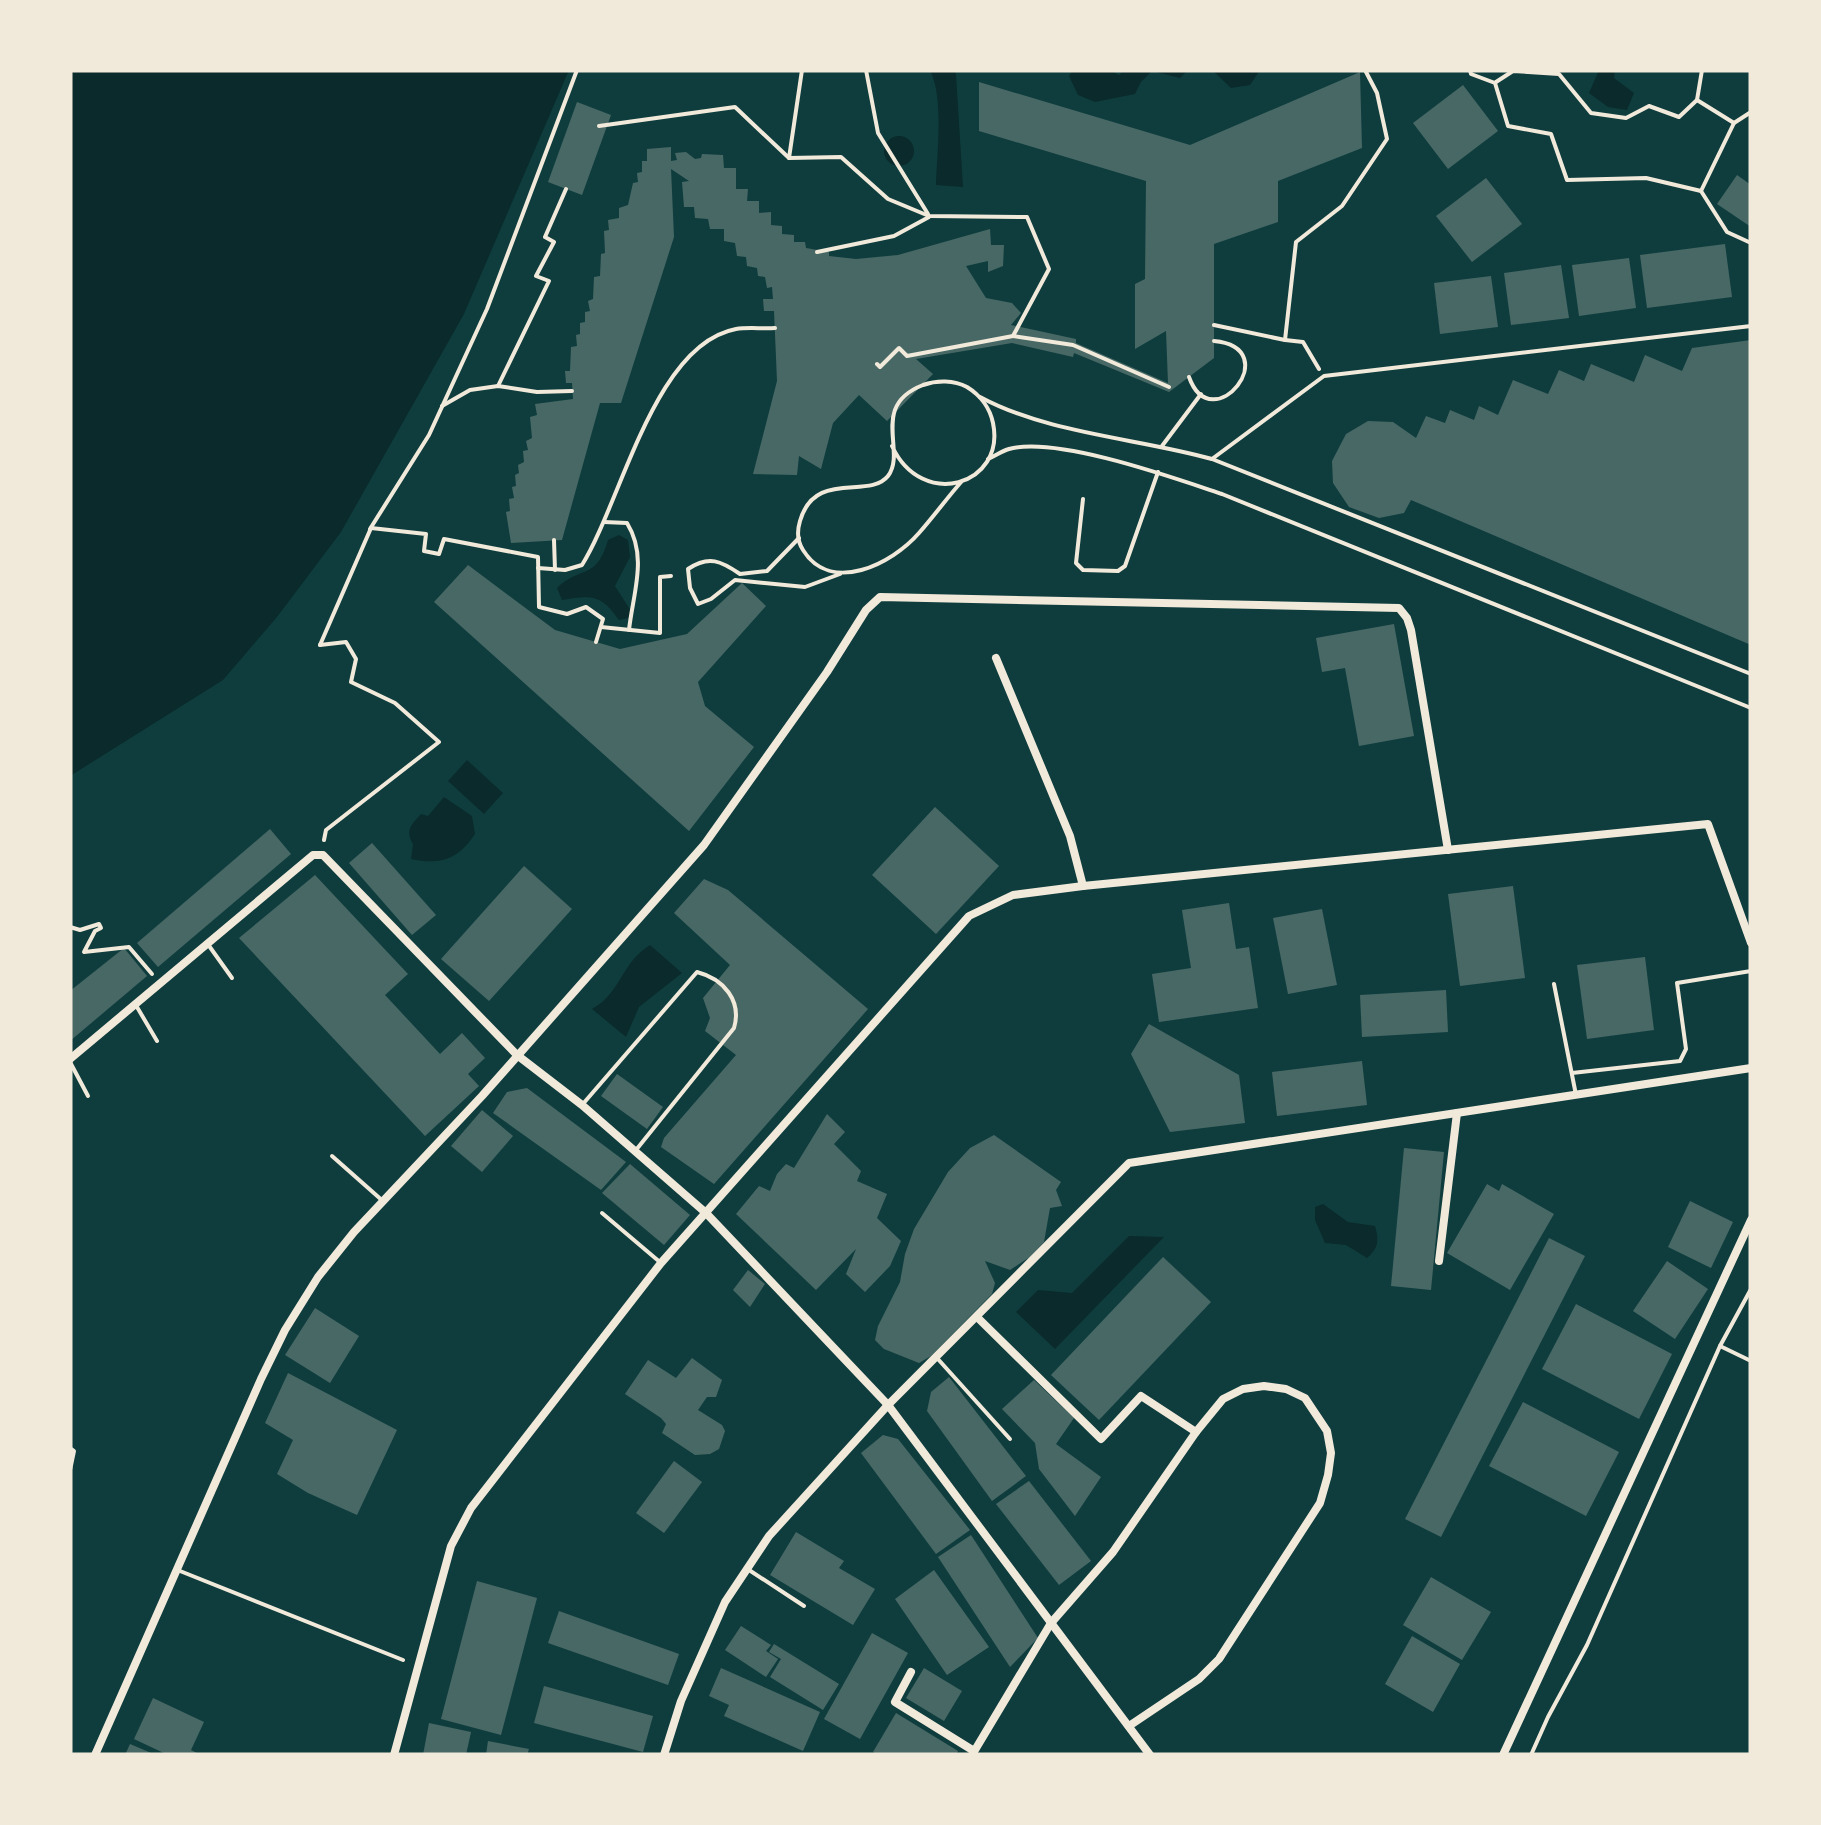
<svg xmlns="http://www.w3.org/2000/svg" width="1821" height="1825" viewBox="0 0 1821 1825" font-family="Georgia,serif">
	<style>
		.water { fill: #0a2a2b }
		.building { fill: #486865 }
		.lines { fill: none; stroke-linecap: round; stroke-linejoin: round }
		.path { stroke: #f1e9da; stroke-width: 4 }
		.service { stroke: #f1e9da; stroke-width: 4 }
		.minor { stroke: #f1e9da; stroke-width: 8 }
	</style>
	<rect width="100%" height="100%" fill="#0f3d3e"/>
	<g class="water">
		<polygon points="70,70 569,70 464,314 341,532 277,617 223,680 70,776"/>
		<path d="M930,70H954L956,74L963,187L936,185C937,153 944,98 930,70Z"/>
		<polygon points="1073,70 1110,70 1119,75 1124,70 1188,70 1180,78 1152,71 1141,82 1135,94 1095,102 1078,95 1069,76"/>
		<polygon points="1212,70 1260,70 1250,85 1231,88"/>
		<polygon points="1599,70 1615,70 1614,78 1634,93 1627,110 1608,107 1589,93"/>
		<circle cx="899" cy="151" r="15"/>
		<path d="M619,535L628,540L630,557L615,586L631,611L629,618L619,620C601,594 591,595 562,600L557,588C581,565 596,581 608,540Z"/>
		<polygon points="467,760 503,793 484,814 448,781"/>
		<path d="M444,797L472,816L475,834C458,860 440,865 411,859L413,844C405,830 411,825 421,814L428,816Z"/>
		<path d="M650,945L682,973L639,1007L626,1037L592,1009C621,993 621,963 650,945Z"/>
		<path d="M1323,1204L1348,1222L1375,1226C1379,1240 1379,1248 1367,1258L1346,1245L1325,1243L1315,1220V1207Z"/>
		<polygon points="1129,1236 1164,1237 1055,1349 1016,1312 1038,1290 1072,1293"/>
	</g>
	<g class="building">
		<polygon points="1360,72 1362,148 1278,181 1278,222 1214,244 1214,358 1169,392 1074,353 1073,357 1012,343 916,359 933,374 887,421 859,395 833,423 821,469 799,456 797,475 753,474 777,381 774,311 764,311 763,299 773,299 772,287 767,288 765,277 758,276 757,268 747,266 746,257 737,256 735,243 724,241 724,229 710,229 708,219 695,218 694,207 684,207 682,182 689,181 671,169 674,237 621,403 600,403 562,540 511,543 506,512 510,511 509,499 514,498 512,487 516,486 515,475 519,473 518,465 524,462 523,451 528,450 526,441 532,438 530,417 537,415 535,404 573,399 572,383 566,383 565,371 570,371 571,347 577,346 576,335 580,334 580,323 585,322 585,312 590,311 588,301 593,299 594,277 600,276 601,254 605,253 604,231 609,230 608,220 619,218 619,208 628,205 633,183 638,182 637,173 642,172 642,161 647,161 647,149 671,147 671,161 677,160 675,153 686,152 695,159 701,158 702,154 723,155 724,168 736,168 736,189 748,189 747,201 759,201 759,213 771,212 771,225 782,226 782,234 794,235 794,242 805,242 806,248 829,252 829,256 856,259 898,255 990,229 991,245 1004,245 1003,266 988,272 988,261 966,266 986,298 1012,303 1021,313 1011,325 1076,339 1076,343 1168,383 1166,331 1135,349 1135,284 1145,279 1146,181 979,131 979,82 1190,145"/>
		<polygon points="1463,85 1498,131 1448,169 1413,123"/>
		<polygon points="577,102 611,115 582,195 548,182"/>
		<polygon points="1737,175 1751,185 1751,227 1717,204"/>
		<polygon points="1486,178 1522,224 1472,262 1436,216"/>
		<polygon points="1725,244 1732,297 1647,308 1640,255"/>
		<polygon points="1629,258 1636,308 1579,316 1572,265"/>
		<polygon points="1561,265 1569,318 1511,325 1504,273"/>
		<polygon points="1491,276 1498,327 1440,334 1434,283"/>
		<polygon points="1751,340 1751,645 1411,500 1404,513 1379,518 1349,507 1333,483 1332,461 1346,434 1368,421 1393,422 1416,438 1426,416 1445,423 1450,410 1474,420 1479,406 1498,415 1513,380 1548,394 1559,370 1584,381 1591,364 1634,382 1645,355 1682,371 1692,348"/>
		<polygon points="468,565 555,630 620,649 687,634 742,583 766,606 698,682 705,706 754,747 689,831 434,602"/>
		<polygon points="1394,624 1414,736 1359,746 1345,668 1322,672 1316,638"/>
		<polygon points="935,807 999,866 936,934 872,875"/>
		<polygon points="270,829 291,854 158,967 137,943"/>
		<polygon points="372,843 436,915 412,935 349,863"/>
		<polygon points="524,866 572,909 489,1001 441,959"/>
		<polygon points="315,875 408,974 385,995 440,1054 462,1033 485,1058 468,1074 479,1086 425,1136 239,938"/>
		<polygon points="704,879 728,890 868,1009 714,1184 661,1147 664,1138 736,1055 705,1031 710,1018 703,998 730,965 674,913"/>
		<polygon points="1513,886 1525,978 1460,986 1448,894"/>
		<polygon points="1229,903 1236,949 1249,947 1258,1008 1159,1022 1152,974 1191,968 1182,910"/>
		<polygon points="1322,909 1337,985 1288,994 1273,918"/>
		<polygon points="124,948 147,976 70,1041 70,991"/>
		<polygon points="1645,957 1654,1030 1587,1039 1577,965"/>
		<polygon points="1446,990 1448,1032 1362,1037 1360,995"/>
		<polygon points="1149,1024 1239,1075 1245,1123 1170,1132 1131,1054"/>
		<polygon points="1362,1061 1367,1105 1277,1116 1272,1072"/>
		<polygon points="617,1074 663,1107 647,1129 601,1096"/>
		<polygon points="527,1088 626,1162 601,1190 493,1113 507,1092"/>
		<polygon points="482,1110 513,1136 482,1172 451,1146"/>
		<polygon points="827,1114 845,1132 834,1144 861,1171 857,1181 887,1194 877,1218 901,1241 890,1266 865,1292 846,1274 856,1249 816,1290 736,1214 759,1186 770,1191 777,1174 786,1164 794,1168"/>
		<polygon points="994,1135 1061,1182 1056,1190 1062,1206 1050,1208 1044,1242 1030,1257 1010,1270 985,1261 995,1283 992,1294 931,1356 919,1363 884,1349 875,1340 878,1326 900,1282 905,1254 914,1229 948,1172 970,1148"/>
		<polygon points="1404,1148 1444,1152 1431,1290 1391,1286"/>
		<polygon points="630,1164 690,1215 664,1245 602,1193"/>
		<polygon points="1487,1184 1499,1191 1502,1184 1554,1214 1510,1290 1447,1253"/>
		<polygon points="1690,1201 1733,1222 1711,1268 1668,1247"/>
		<polygon points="1549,1238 1585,1256 1441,1537 1405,1519"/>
		<polygon points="1163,1257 1211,1302 1099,1420 1051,1375"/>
		<polygon points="1667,1261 1708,1289 1675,1339 1633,1311"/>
		<polygon points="748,1270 765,1284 750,1307 733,1290"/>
		<polygon points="1576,1304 1672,1354 1639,1419 1542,1369"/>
		<polygon points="315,1308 359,1336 330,1383 285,1355"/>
		<polygon points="692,1358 722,1380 716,1397 707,1397 698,1410 722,1425 725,1431 719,1449 710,1454 695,1455 662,1433 666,1424 661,1418 625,1394 648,1360 676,1378"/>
		<polygon points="288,1373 397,1430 357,1515 308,1493 277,1474 293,1440 265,1423"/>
		<polygon points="949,1377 1026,1476 992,1501 927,1411 931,1392"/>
		<polygon points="1034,1380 1074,1418 1056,1444 1101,1477 1075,1516 1039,1469 1035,1443 1002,1409"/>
		<polygon points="1523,1402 1619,1452 1586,1516 1489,1466"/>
		<polygon points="883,1435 898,1439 970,1530 936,1554 861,1453"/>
		<polygon points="674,1461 702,1482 664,1533 636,1513"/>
		<polygon points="1029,1481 1091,1561 1059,1585 996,1504"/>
		<polygon points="796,1532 844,1561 839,1568 875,1589 853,1625 770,1575"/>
		<polygon points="971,1535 1038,1638 1010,1667 938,1557"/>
		<polygon points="934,1570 989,1647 947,1675 895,1599"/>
		<polygon points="1431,1577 1491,1612 1462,1660 1403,1625"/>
		<polygon points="477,1581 537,1598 501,1735 441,1719"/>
		<polygon points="559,1611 679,1654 668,1685 548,1643"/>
		<polygon points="741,1626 771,1645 766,1651 778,1659 766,1677 725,1650"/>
		<polygon points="872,1633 908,1653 860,1739 824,1719"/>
		<polygon points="1412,1636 1460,1664 1433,1712 1385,1684"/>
		<polygon points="774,1644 839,1684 823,1710 770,1677 781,1659 769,1652"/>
		<polygon points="721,1668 820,1712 803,1751 724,1716 729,1705 709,1696"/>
		<polygon points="924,1668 962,1691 944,1721 906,1698"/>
		<polygon points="544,1686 653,1716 643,1752 534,1723"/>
		<polygon points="153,1698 204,1722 191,1750 201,1755 168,1755 134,1739"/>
		<polygon points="896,1713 958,1751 956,1755 878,1755 873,1752"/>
		<polygon points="429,1723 471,1732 466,1755 423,1755"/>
		<polygon points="488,1741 529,1749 527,1755 486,1755"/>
		<polygon points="130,1744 156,1755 125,1755"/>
	</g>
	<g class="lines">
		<g class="path">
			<polyline points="866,70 878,133 928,214"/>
			<polyline points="1470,70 1471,74 1495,83 1508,126 1551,134 1567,180 1646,178 1701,191 1727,232 1751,243"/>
			<polyline points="1496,82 1513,71 1559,74 1591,113 1626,118 1649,106 1679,117 1697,100 1702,70"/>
			<polyline points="1697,100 1734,123"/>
			<polyline points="599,126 735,107 789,158 841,157 888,199 929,216 1027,217 1049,269 1013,336 907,356 899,348 880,367 877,364"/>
			<polyline points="789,158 802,70"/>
			<polyline points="1701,191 1734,123 1751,112"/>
			<polyline points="817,252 894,236 929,217"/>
			<polyline points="1214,325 1285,340"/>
			<polyline points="1013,336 1073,345 1169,387"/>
			<polyline points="1319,369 1303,342 1285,340 1296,242 1342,206 1387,139 1377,93 1365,70"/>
			<polyline points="498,386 549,281 536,276 554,242 545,237 566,189"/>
			<polyline points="442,406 470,390 498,386 537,392 572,391"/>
			<path d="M604,522L627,523C648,557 633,593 629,630"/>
			<polyline points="370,529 429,435 487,309 577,70"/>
			<polyline points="554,540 555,570"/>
			<path d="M538,568L565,570L582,565C621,503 654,344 736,329C748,327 763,329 775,328"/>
			<polyline points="601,627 660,633 660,577 671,576"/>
			<polyline points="320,645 371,528 426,534 424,551 439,554 444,539 538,557 539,607 567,614 586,607 603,619 596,642"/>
			<polyline points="320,645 346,642 356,659 351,682 395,703 439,742 326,830 324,840"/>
			<polyline points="70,927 80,930 99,924 101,928 95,931 84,952 129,947 152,974"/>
		</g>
		<g class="service">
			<path d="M1189,377C1212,441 1287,348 1214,341"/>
			<path d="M980,397C1049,434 1137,438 1212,459L1751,674"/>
			<path d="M892,446C922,511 1006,485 993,423C990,408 980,395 967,387C954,380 937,380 923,385C869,406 907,451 888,476C869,500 815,469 800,521C797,531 797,541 803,550C831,595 892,564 919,533C934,516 947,498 962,481"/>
			<polyline points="1162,446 1201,394"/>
			<path d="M988,459C995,456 1002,451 1009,449C1057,436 1174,478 1222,494L1751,708"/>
			<polyline points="1212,459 1324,376 1751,326"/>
			<polyline points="1083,499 1076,563 1083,570 1118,571 1125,566 1158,472"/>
			<path d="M799,538L767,571L740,574C721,561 709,555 688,569L690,588L698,604L711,599L735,580L805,587L840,574"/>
			<polyline points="207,943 232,978"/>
			<polyline points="1554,984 1576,1095"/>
			<polyline points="137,1007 157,1041"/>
			<polyline points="70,1062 88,1096"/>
			<polyline points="1572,1073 1680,1061 1686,1049 1677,983 1751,971"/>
			<path d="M582,1105L697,972C724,979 742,1001 734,1028L636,1150"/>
			<polyline points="332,1156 384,1202"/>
			<polyline points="602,1213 661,1263"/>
			<polyline points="1720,1346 1751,1361"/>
			<polyline points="937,1358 1010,1439"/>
			<polyline points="70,1448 74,1451 70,1470"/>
			<polyline points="746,1568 804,1606"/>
			<polyline points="180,1571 403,1660"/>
			<polyline points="1531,1755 1548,1717 1587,1645 1720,1346 1751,1289"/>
		</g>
		<g class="minor">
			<polyline points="996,658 1070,836 1083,886"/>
			<polyline points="70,1059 313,855 323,855 517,1055 582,1105 706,1213 888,1405 1150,1755"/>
			<polyline points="1439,1261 1457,1113"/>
			<polyline points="978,1318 1101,1439 1141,1396 1196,1432"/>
			<polyline points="911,1672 895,1702 974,1751"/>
			<polyline points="95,1755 261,1379 285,1330 318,1277 354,1232 482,1096 704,845 827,672 866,610 880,597 1399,608 1407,618 1411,630 1448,850"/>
			<polyline points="394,1755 451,1546 471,1508 661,1263 969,916 1013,895 1083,886 1708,824 1751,943"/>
			<polyline points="664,1755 681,1701 725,1602 769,1536 888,1405 1129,1163 1751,1068"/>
			<polyline points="972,1755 1051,1623 1113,1552 1196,1432 1223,1399 1243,1389 1264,1386 1286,1389 1305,1398 1327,1431 1331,1453 1328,1475 1320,1503 1219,1659 1199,1679 1129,1726"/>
			<polyline points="1503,1755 1751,1220"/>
		</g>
	</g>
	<rect width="1821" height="1825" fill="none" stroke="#f1e9da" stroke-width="145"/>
</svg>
